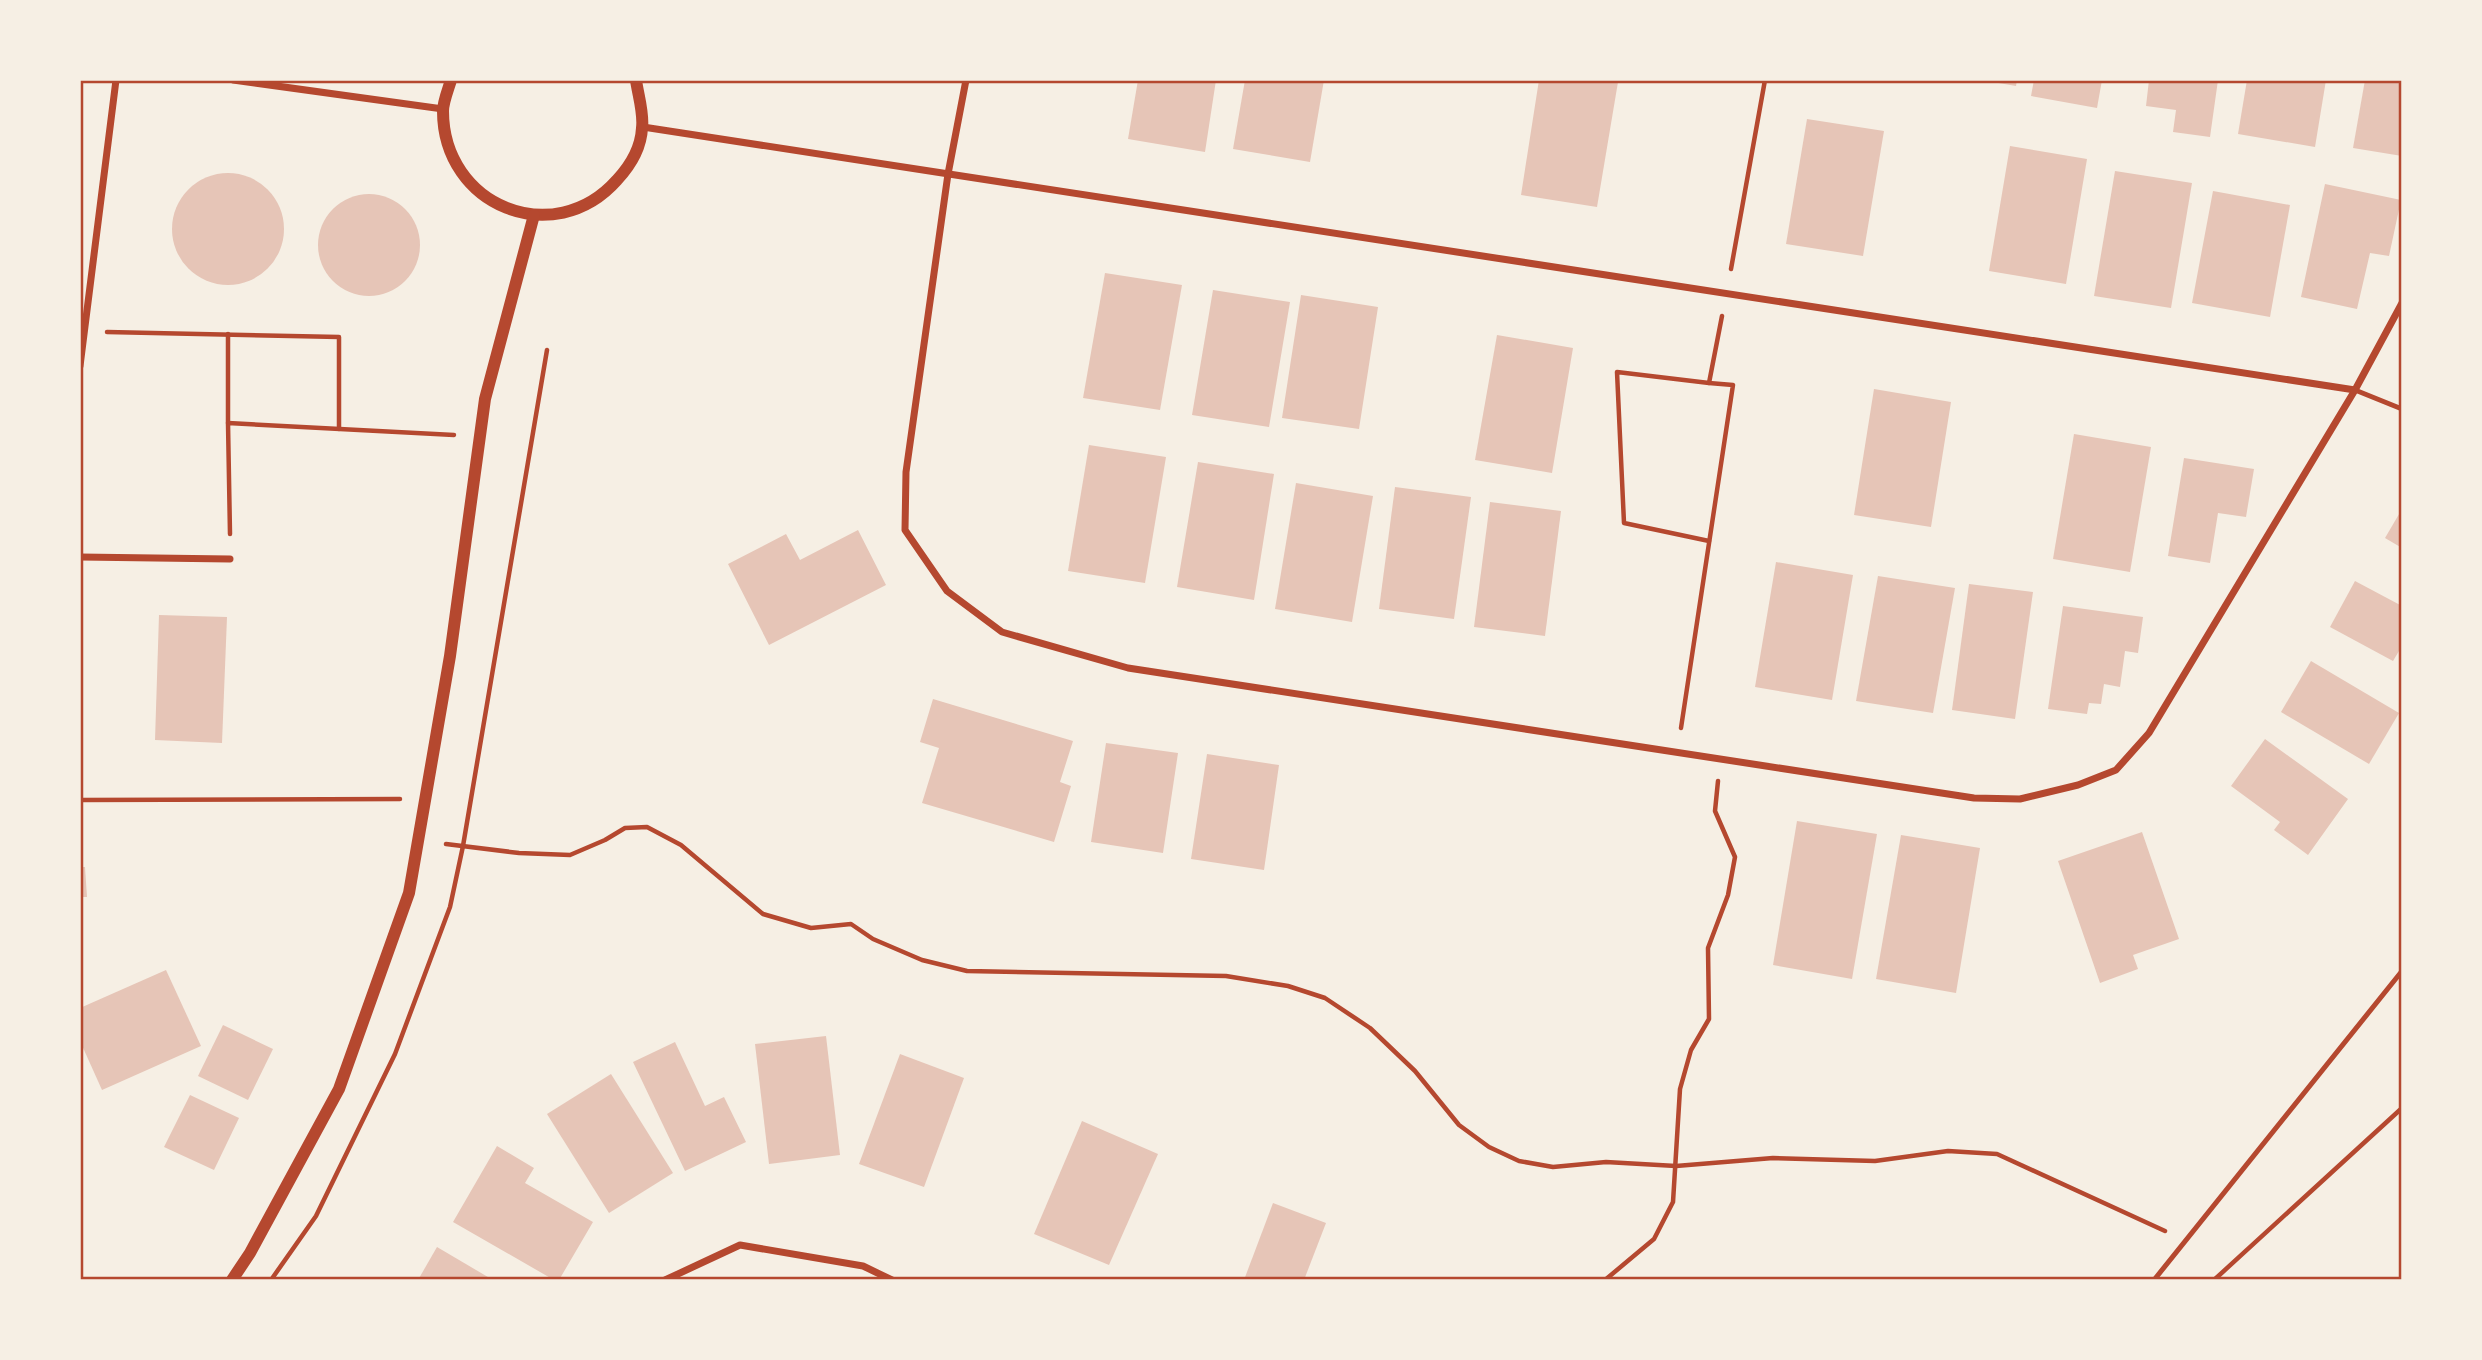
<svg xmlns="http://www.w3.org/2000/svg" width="2482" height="1360" viewBox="0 0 2482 1360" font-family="Arial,sans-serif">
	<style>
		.building { fill: #e6c5b7 }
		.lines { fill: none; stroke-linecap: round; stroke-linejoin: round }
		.path { stroke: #b5482f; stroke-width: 4.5 }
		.service { stroke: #b5482f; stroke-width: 5 }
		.minor { stroke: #b5482f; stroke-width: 7 }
		.tertiary { stroke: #b5482f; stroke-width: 12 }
		.neatline { fill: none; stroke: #b5482f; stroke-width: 2.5 }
	</style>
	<rect width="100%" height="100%" fill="#f6efe4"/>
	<g class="building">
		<polygon points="1138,80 1216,80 1205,152 1128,139"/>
		<polygon points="1245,80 1324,80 1310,162 1233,149"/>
		<polygon points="1539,80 1618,82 1597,207 1521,195"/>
		<polygon points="1981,80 2017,80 2016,86"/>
		<polygon points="2034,80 2102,80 2097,108 2031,96"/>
		<polygon points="2149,80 2218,80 2210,137 2173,132 2176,110 2146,106"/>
		<polygon points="2247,80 2326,80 2315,147 2238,134"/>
		<polygon points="2365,80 2402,80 2402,156 2353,148"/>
		<polygon points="1807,119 1884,131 1863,256 1786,244"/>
		<polygon points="2010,146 2087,159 2066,284 1989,271"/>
		<polygon points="2115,171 2192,183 2171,308 2094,296"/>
		<circle cx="228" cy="229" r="56"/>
		<polygon points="2325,184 2401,200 2389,256 2370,253 2357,309 2301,297"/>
		<polygon points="2213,191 2290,205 2270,317 2192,303"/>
		<circle cx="369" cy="245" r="51"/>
		<polygon points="1105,273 1182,285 1160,410 1083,398"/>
		<polygon points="1213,290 1290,302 1269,427 1192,415"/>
		<polygon points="1301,295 1378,307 1359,429 1282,418"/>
		<polygon points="1497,335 1573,348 1552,473 1475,460"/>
		<polygon points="1874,389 1951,402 1931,527 1854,515"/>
		<polygon points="2074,434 2151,447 2130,572 2053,559"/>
		<polygon points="1089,445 1166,457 1145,583 1068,571"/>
		<polygon points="2184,458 2254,469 2246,517 2218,513 2210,563 2168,556"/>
		<polygon points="1198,462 1274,474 1254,600 1177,587"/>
		<polygon points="1296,483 1373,496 1352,622 1275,609"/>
		<polygon points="1395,487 1471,497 1454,619 1379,609"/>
		<polygon points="1490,502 1561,511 1545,636 1474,627"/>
		<polygon points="2402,509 2402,548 2385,538"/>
		<polygon points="858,530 886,585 769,645 728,564 786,534 800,560"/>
		<polygon points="1776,562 1853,575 1832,700 1755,687"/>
		<polygon points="1878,576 1955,588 1933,713 1856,701"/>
		<polygon points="2355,581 2402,606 2402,646 2393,661 2330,627"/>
		<polygon points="1969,584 2033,592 2015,719 1952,710"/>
		<polygon points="2063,606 2143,617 2138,653 2125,651 2120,687 2104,684 2101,704 2089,703 2087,714 2048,709"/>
		<polygon points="159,615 227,617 222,743 155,740"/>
		<polygon points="2311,661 2399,713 2369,764 2281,712"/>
		<polygon points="933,699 1073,741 1060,782 1071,786 1054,842 922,803 939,748 920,742"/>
		<polygon points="2265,739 2348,799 2308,855 2274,830 2280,822 2231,786"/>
		<polygon points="1106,743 1178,753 1163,853 1091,842"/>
		<polygon points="1207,754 1279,765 1264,870 1191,859"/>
		<polygon points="1797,821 1877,834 1852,979 1773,965"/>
		<polygon points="2142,832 2179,939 2133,955 2138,969 2100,983 2058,861"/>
		<polygon points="1901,835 1980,848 1956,993 1876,979"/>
		<polygon points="80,867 85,867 87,897 80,897"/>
		<polygon points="166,970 201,1046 102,1090 80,1041 80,1008"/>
		<polygon points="223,1025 273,1049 248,1100 198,1076"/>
		<polygon points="826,1036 840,1155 769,1164 755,1044"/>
		<polygon points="675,1042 705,1106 724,1097 746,1142 685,1171 633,1062"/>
		<polygon points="900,1054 964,1078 924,1187 859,1164"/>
		<polygon points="611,1074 673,1173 609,1213 547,1114"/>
		<polygon points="190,1095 239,1118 214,1170 164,1147"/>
		<polygon points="1082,1121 1158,1154 1109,1265 1034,1234"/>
		<polygon points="497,1146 534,1168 525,1183 593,1222 559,1280 554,1280 453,1222"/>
		<polygon points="1273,1203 1326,1223 1304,1280 1244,1280"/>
		<polygon points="437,1247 493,1280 418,1280"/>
	</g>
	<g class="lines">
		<g class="path">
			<polyline points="1731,269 1765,80"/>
			<polyline points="107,332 339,337 339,429"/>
			<polyline points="228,334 228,423"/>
			<polyline points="1709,383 1617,372 1624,523 1709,541"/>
			<polyline points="230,534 228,423 454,435"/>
			<polyline points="1681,728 1733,385 1709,383 1722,316"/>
			<polyline points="80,800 400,799"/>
			<polyline points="446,844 519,853 570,855 605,840 625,828 647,827 681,845 763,914 811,928 851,924 873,939 922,960 967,971 1226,976 1288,986 1325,998 1370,1028 1415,1071 1459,1125 1489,1147 1519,1161 1553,1167 1606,1162 1676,1166 1773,1158 1875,1161 1948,1151 1997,1154 2165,1231"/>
			<polyline points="271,1280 316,1216 395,1054 450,907 463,846 547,350"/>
			<polyline points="1605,1280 1654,1239 1673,1202 1680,1089 1691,1050 1709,1019 1708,948 1728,895 1735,857 1715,811 1718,781"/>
			<polyline points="2214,1280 2402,1108"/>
		</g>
		<g class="service">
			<polyline points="2355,390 2402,409"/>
			<polyline points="2154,1280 2402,971"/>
		</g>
		<g class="minor">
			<polyline points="233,80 443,109"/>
			<polyline points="966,80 948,174 906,472 905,530 947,591 1002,632 1128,668 1974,798 2020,799 2078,785 2116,770 2149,733 2355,390 2402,303"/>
			<polyline points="643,127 2355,390"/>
			<polyline points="80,366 116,80"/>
			<polyline points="80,557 230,559"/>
			<polyline points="665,1280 740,1245 863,1266 892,1280"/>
		</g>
		<g class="tertiary">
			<path d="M451,80C448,90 443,102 443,111C443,206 554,251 617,180C630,166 641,148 642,128C644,113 638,95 636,80"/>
			<polyline points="232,1280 250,1253 339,1089 409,893 450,656 485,399 534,215"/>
		</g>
	</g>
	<rect width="2482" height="1360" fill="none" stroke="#f6efe4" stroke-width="164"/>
	<rect x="82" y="82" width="2318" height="1196" class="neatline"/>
</svg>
